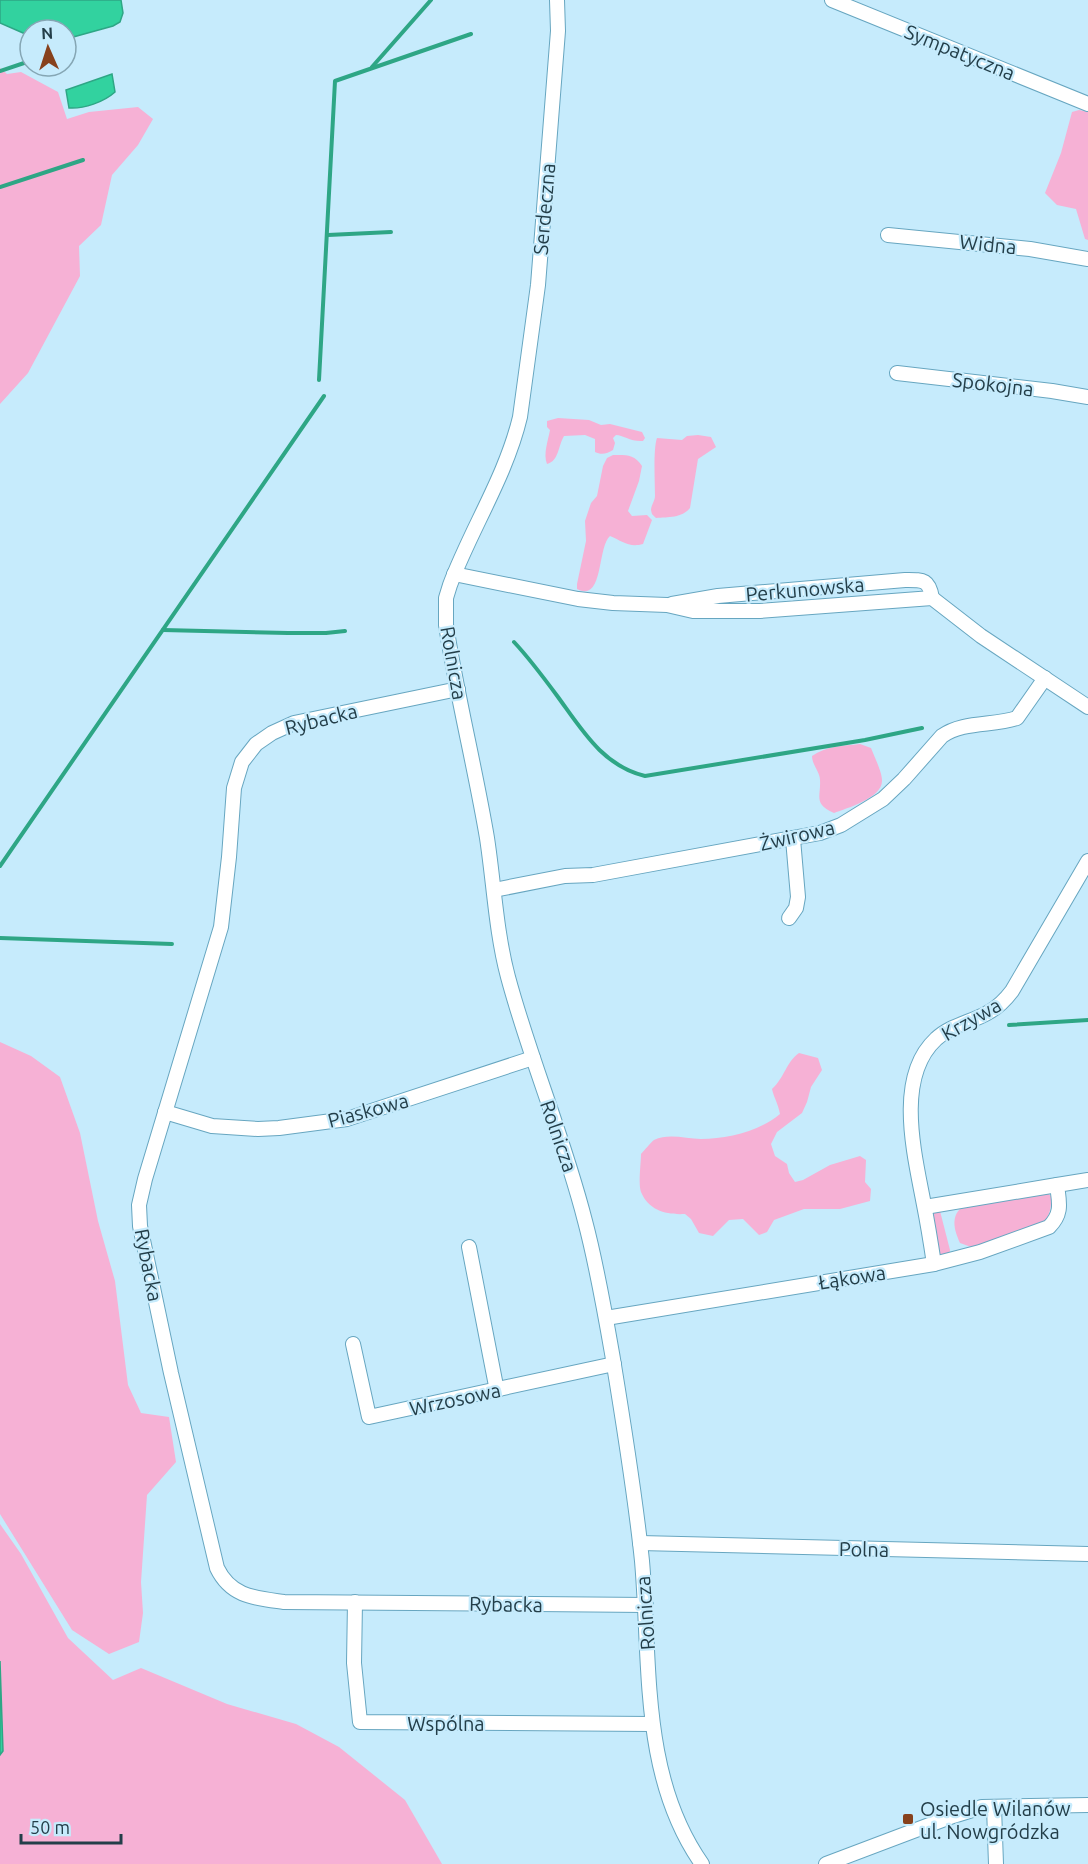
<svg xmlns="http://www.w3.org/2000/svg" width="1088" height="1864" viewBox="0 0 1088 1864" font-family="Ubuntu,sans-serif">
	<style>
		.green { fill: #f6b1d5 }
		.water { fill: #32d29f; stroke: #2ea685; stroke-width: 1.5 }
		.lines { fill: none; stroke-linecap: round; stroke-linejoin: round }
		.stream { stroke: #2ea685; stroke-width: 4 }
		.minor-casing { stroke: #67a6c0; stroke-width: 16 }
		.minor { stroke: #fff; stroke-width: 14 }
		.poi-dot { fill: #87411c; stroke: #c6ebfc; stroke-width: 2 }
		.labels { text-anchor: middle; dominant-baseline: central; stroke-width: 4.5; stroke-linejoin: round; paint-order: stroke }
		.street-label { font-size: 20px; fill: #233e49; stroke: #c6ebfc }
		.poi-label { font-size: 20px; fill: #233e49; stroke: #c6ebfc; text-anchor: start }
	</style>
	<rect width="100%" height="100%" fill="#c6ebfc"/>
	<g class="green">
		<polygon points="0,68 7,74 21,72 58,92 67,119 89,112 138,107 153,119 138,145 112,175 101,225 79,246 80,276 28,373 0,404"/>
		<polygon points="1079,110 1088,112 1088,240 1085,239 1076,209 1057,205 1045,193 1061,153 1072,112"/>
		<path d="M558,418L589,420L601,425L610,424L642,432L645,438L643,441C631,442 623,435 616,435L613,438L615,443L613,450C607,454 601,455 595,452V439L585,435L564,436C558,446 559,461 547,464C543,454 548,441 550,430L547,427V421Z"/>
		<path d="M698,435L711,437L716,447L698,459L690,508C682,518 668,517 656,518C652,514 652,515 651,510C651,505 655,501 655,496C655,483 653,449 657,438L682,440L687,436Z"/>
		<path d="M613,455C627,455 634,454 642,466L639,481L628,511L632,516L647,515L652,520L643,544C629,548 622,541 610,536C597,547 604,603 577,589V584L586,541L585,521L591,503L597,496L603,466L607,458Z"/>
		<path d="M860,744L871,748C874,756 882,772 882,780C883,798 847,808 834,813C813,803 821,797 820,780C820,772 812,765 812,756C826,746 843,746 860,744Z"/>
		<polygon points="0,1042 31,1056 60,1077 80,1133 98,1221 115,1281 128,1385 141,1413 169,1417 176,1462 147,1495 141,1582 143,1613 139,1642 109,1654 72,1630 0,1514"/>
		<path d="M799,1053L818,1058L822,1070L811,1087L807,1102L802,1113L777,1132L771,1144L775,1156L787,1164L789,1173L795,1182L803,1180L830,1165L860,1156L866,1160L865,1182L871,1189L870,1201L840,1209H804L774,1220L767,1232L759,1235L743,1219L729,1220L713,1236L699,1233L691,1219L685,1214C667,1215 649,1211 641,1192C638,1184 641,1163 641,1154C645,1150 650,1143 654,1140C669,1133 686,1139 701,1139C727,1139 760,1131 780,1114C778,1103 774,1098 772,1089C785,1077 786,1062 799,1053Z"/>
		<path d="M1046,1192L1051,1196C1052,1208 1049,1217 1042,1225L974,1248L960,1243C955,1232 950,1218 961,1208Z"/>
		<polygon points="940,1211 950,1250 949,1255 939,1257 932,1212"/>
		<polygon points="0,1524 21,1554 68,1638 113,1680 141,1668 227,1704 296,1724 339,1747 405,1800 442,1864 0,1864 0,1755 3,1751 0,1661"/>
	</g>
	<g class="water">
		<polygon points="0,0 121,0 123,13 120,22 113,26 66,39 66,30 30,30 30,36 0,23"/>
		<path d="M112,74L115,92C104,102 84,109 69,108L66,90Z"/>
		<polygon points="0,1661 3,1751 0,1755"/>
	</g>
	<g class="lines">
		<g class="stream">
			<polyline points="372,67 431,0"/>
			<polyline points="0,71 30,61"/>
			<polyline points="0,187 83,160"/>
			<polyline points="328,235 391,232"/>
			<polyline points="319,380 335,81 471,34"/>
			<polyline points="163,630 288,633 326,633 345,631"/>
			<path d="M514,642C530,659 544,678 558,697C582,730 603,766 645,776L865,740L922,728"/>
			<polyline points="0,866 324,396"/>
			<polyline points="0,938 172,944"/>
			<polyline points="1009,1025 1088,1020"/>
		</g>
		<defs>
			<g id="minor">
				<path d="M557,0L558,31L538,285L520,417C506,476 471,529 450,585L446,598V625C457,696 475,767 487,838C494,884 496,932 508,977C530,1059 564,1138 585,1221C597,1266 605,1313 613,1359C624,1426 635,1493 642,1561C651,1663 640,1776 702,1864"/>
				<polyline points="832,0 1088,104"/>
				<polyline points="888,235 1030,249 1088,259"/>
				<polyline points="897,373 1052,391 1088,397"/>
				<polyline points="454,574 578,599 613,603 667,605 693,611 760,611 932,598 981,636 1088,707"/>
				<path d="M672,604L718,596L905,580C923,580 929,579 932,598"/>
				<path d="M458,689L294,723L272,733L256,744L242,762L234,788L229,857L221,927L145,1179L139,1205L140,1226L171,1373L217,1568C231,1597 255,1598 284,1602L646,1605"/>
				<path d="M494,890L565,876L593,875L820,833L841,825L883,799L904,779L942,736C963,721 993,726 1017,718L1045,678"/>
				<polyline points="789,918 796,908 798,897 793,839"/>
				<polyline points="165,1112 212,1126 258,1129 279,1128 347,1119 533,1058"/>
				<polyline points="925,1207 1057,1185"/>
				<polyline points="469,1247 497,1391"/>
				<path d="M934,1264C931,1244 928,1225 924,1205C915,1156 894,1078 936,1039C950,1025 973,1022 989,1012C998,1007 1006,999 1012,991L1088,861"/>
				<path d="M606,1318L934,1264L980,1252L1049,1227C1063,1213 1059,1202 1057,1185L1088,1180"/>
				<polyline points="353,1344 369,1417 614,1364"/>
				<polyline points="640,1543 1088,1554"/>
				<polyline points="355,1602 354,1663 360,1722 652,1724"/>
				<polyline points="994,1807 996,1864"/>
				<polyline points="826,1864 953,1816 982,1807 1088,1805"/>
			</g>
		</defs>
		<use href="#minor" class="minor-casing"/>
		<use href="#minor" class="minor"/>
	</g>
	<rect class="poi-dot" x="902" y="1813" width="12" height="12" rx="3"/>
	<g class="labels">
		<g class="street-label">
			<text transform="translate(960 52) rotate(22)">Sympatyczna</text>
			<text transform="translate(544 209) rotate(-85)">Serdeczna</text>
			<text transform="translate(988 244) rotate(6)">Widna</text>
			<text transform="translate(993 384) rotate(7)">Spokojna</text>
			<text transform="translate(805 589) rotate(-5)">Perkunowska</text>
			<text transform="translate(454 663) rotate(80)">Rolnicza</text>
			<text transform="translate(321 719) rotate(-14)">Rybacka</text>
			<text transform="translate(797 835) rotate(-13)">Żwirowa</text>
			<text transform="translate(971 1019) rotate(-30)">Krzywa</text>
			<text transform="translate(368 1110) rotate(-15)">Piaskowa</text>
			<text transform="translate(559 1136) rotate(71)">Rolnicza</text>
			<text transform="translate(149 1265) rotate(79)">Rybacka</text>
			<text transform="translate(852 1277) rotate(-9)">Łąkowa</text>
			<text transform="translate(455 1399) rotate(-12)">Wrzosowa</text>
			<text transform="translate(864 1549) rotate(1)">Polna</text>
			<text transform="translate(506 1604) rotate(1)">Rybacka</text>
			<text transform="translate(645 1613) rotate(-94)">Rolnicza</text>
			<text x="446" y="1723">Wspólna</text>
		</g>
		<g class="poi-label">
			<text x="920" y="1808">Osiedle Wilanów<tspan x="920" dy="23">ul. Nowgródzka</tspan></text>
		</g>
	</g>
	<g transform="translate(48 48) rotate(357)"><circle r="28" fill="#c6ebfc" stroke="#85a6b4" stroke-width="1.5"/>
	<path d="M0-4.5L10 22L0 15L-10 22Z" fill="#87411c"/>
	<text y="-9" font-size="16" font-weight="bold" text-anchor="middle" fill="#233e49">N</text>
	</g>
	<path d="M21 1834v9h100v-9" fill="none" stroke="#233e49" stroke-width="3"/>
	<text x="30" y="1834" font-size="18" fill="#233e49" stroke="#c6ebfc" stroke-width="4.5" paint-order="stroke">50 m</text>
</svg>
